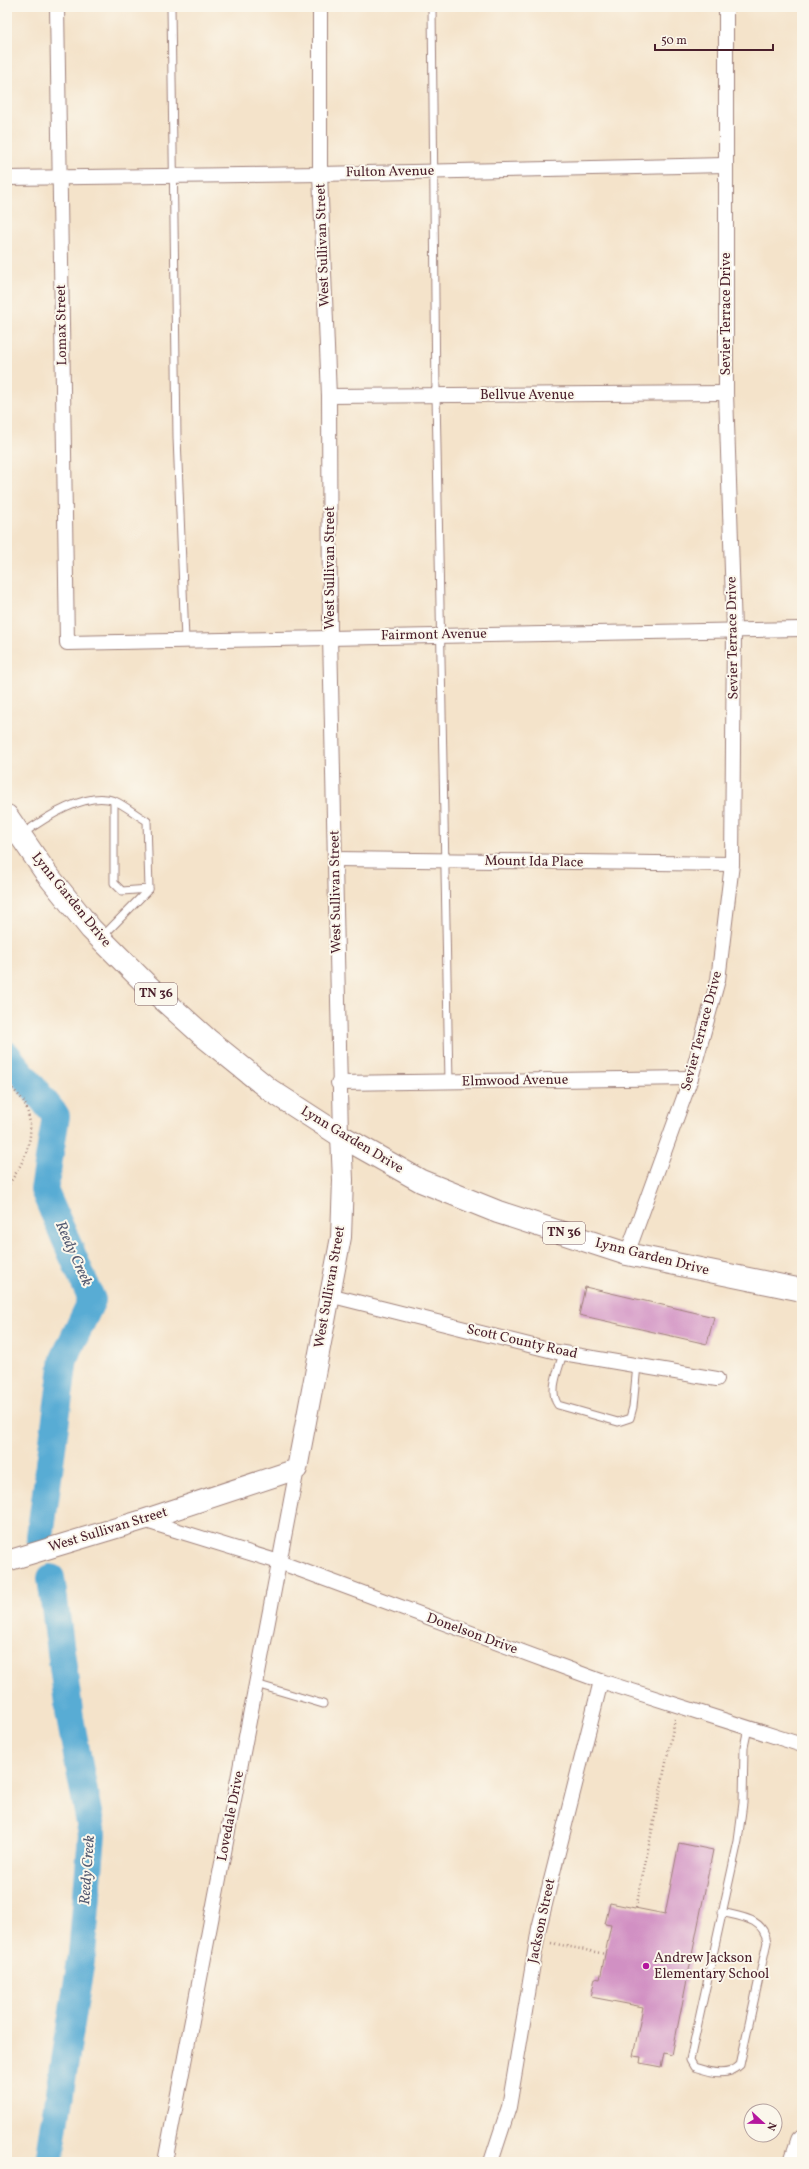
<svg xmlns="http://www.w3.org/2000/svg" width="809" height="2169" viewBox="0 0 809 2169" font-family="Vollkorn,serif">
	<style>
		.lines { fill: none; stroke-linecap: round; stroke-linejoin: round }
		.river { stroke: #59acd4; stroke-width: 28 }
		.building { fill: #d190c3 }
		.lane-casing { stroke: #9f817a; stroke-width: 9 }
		.street-casing { stroke: #9f817a; stroke-width: 16 }
		.secondary-casing { stroke: #9f817a; stroke-width: 22 }
		.primary-casing { stroke: #9f817a; stroke-width: 24 }
		.highway-casing { stroke: #9f817a; stroke-width: 24 }
		.path { stroke: #9f817a; stroke-width: 2.5; stroke-dasharray: 1 3; stroke-linecap: butt }
		.lane { stroke: #fff; stroke-width: 7 }
		.street { stroke: #fff; stroke-width: 14 }
		.secondary { stroke: #fff; stroke-width: 20 }
		.primary { stroke: #fff; stroke-width: 22 }
		.highway { stroke: #fff; stroke-width: 22 }
		.poi-dot { fill: #b5179e; stroke: #fbf7ec; stroke-width: 1.5 }
		.labels { text-anchor: middle; dominant-baseline: central; stroke-width: 4; stroke-linejoin: round; paint-order: stroke }
		.shield { fill: #fbf7ec; stroke: #7f6065; stroke-width: 1 }
		.shield-label { font-size: 13px; font-weight: bold; fill: #4a1f2b }
		.street-label { font-size: 14px; fill: #4a1f2b; stroke: #fbf7ec }
		.poi-label { font-size: 14px; fill: #4a1f2b; stroke: #fbf7ec; text-anchor: start }
		.water-label { font-size: 15px; font-style: italic; fill: #50576f; stroke: #fbf7ec }
	</style>
	<rect width="100%" height="100%" fill="#fbf7ec"/>
	<filter id="ink" filterUnits="userSpaceOnUse"><feTurbulence type="fractalNoise" baseFrequency=".025" numOctaves="2"/><feDisplacementMap in="SourceGraphic" scale="8" xChannelSelector="R" yChannelSelector="G"/><feConvolveMatrix kernelMatrix="1 2 1 2 8 2 1 2 1" color-interpolation-filters="sRGB"/></filter>
	<filter id="wash" filterUnits="userSpaceOnUse"><feTurbulence type="fractalNoise" baseFrequency=".012" numOctaves="4" result="noise"/><feDisplacementMap in="SourceGraphic" scale="16" xChannelSelector="R" yChannelSelector="G"/><feGaussianBlur stdDeviation="0.9" result="paint"/><feColorMatrix in="noise" values="0 0 0 0 0 0 0 0 0 0 0 0 0 0 0 0 0 1.4 0 .05"/><feComposite in="paint" operator="in"/></filter>
	<g filter="url(#wash)">
		<rect width="100%" height="100%" fill="#f4e3ca"/>
		<g class="lines">
			<g class="river">
				<polyline points="7,1055 56,1116 44,1190 92,1300 64,1359 40,1537"/>
				<polyline points="49,2162 82,1954 92,1834 70,1718 51,1578"/>
			</g>
		</g>
		<g id="blocks">
			<g class="building">
				<polygon points="585,1287 714,1317 707,1344 579,1315"/>
				<polygon points="679,1843 713,1850 672,2055 664,2053 661,2067 640,2063 641,2057 633,2056 643,2007 591,1997 595,1978 600,1979 611,1925 605,1924 610,1903 665,1914"/>
			</g>
		</g>
	</g>
	<g filter="url(#ink)">
		<use href="#blocks" fill-opacity="0" stroke="#9f817a" stroke-width="1"/>
		<g class="lines">
			<defs>
				<g id="lane">
					<polyline points="171,7 177,437 185,640"/>
					<polyline points="432,7 436,395 449,1082"/>
					<polyline points="114,801 114,883 122,891 149,889"/>
					<path d="M21,835C43,819 87,790 115,801C126,806 136,815 147,821L149,889L102,937"/>
					<path d="M563,1353C559,1369 548,1391 558,1405L618,1422L630,1418L633,1407L637,1365"/>
					<polyline points="256,1684 323,1704"/>
					<path d="M721,1912C741,1917 764,1918 767,1942L740,2065C727,2078 710,2072 694,2067L690,2060L738,1841L743,1803L744,1747L748,1728"/>
				</g>
				<g id="street">
					<polyline points="57,7 67,643 802,629"/>
					<polyline points="320,7 320,174 329,396 330,636 341,1136"/>
					<polyline points="7,178 320,174 725,165"/>
					<polyline points="329,396 726,393"/>
					<polyline points="336,859 732,864"/>
					<polyline points="338,1083 691,1078"/>
					<polyline points="627,1254 691,1078 718,980 732,864 734,630 726,393 726,7"/>
					<polyline points="329,1295 557,1352 717,1379"/>
					<polyline points="143,1520 279,1562 601,1681 802,1745"/>
					<polyline points="165,2162 297,1469"/>
					<polyline points="491,2162 509,2107 539,1928 601,1681"/>
				</g>
				<polyline id="secondary" points="7,1561 143,1520 297,1469 341,1237 343,1180 341,1136"/>
				<polyline id="primary" points="7,816 46,873 91,929 148,986 207,1039 270,1090 341,1136 421,1181 498,1212 627,1254 802,1290"/>
				<polyline id="highway" points="795,2162 802,2141"/>
			</defs>
			<use href="#lane" class="lane-casing"/>
			<use href="#street" class="street-casing"/>
			<use href="#secondary" class="secondary-casing"/>
			<use href="#primary" class="primary-casing"/>
			<use href="#highway" class="highway-casing"/>
			<g class="path">
				<path d="M7,1083C12,1089 22,1097 25,1104C38,1137 25,1160 7,1187"/>
				<polyline points="636,1908 675,1719"/>
				<polyline points="551,1943 605,1954"/>
			</g>
			<use href="#lane" class="lane"/>
			<use href="#street" class="street"/>
			<use href="#secondary" class="secondary"/>
			<use href="#primary" class="primary"/>
			<use href="#highway" class="highway"/>
		</g>
	</g>
	<circle class="poi-dot" cx="646" cy="1966" r="4"/>
	<g class="labels">
		<g class="shield">
			<rect x="135" y="983" width="42" height="22" rx="3"/>
			<rect x="543" y="1222" width="42" height="22" rx="3"/>
		</g>
		<g class="shield-label">
			<text x="156" y="994">TN 36</text>
			<text x="564" y="1233">TN 36</text>
		</g>
		<g class="street-label">
			<text transform="translate(390 172) rotate(-1)">Fulton Avenue</text>
			<text transform="translate(323 245) rotate(-92)">West Sullivan Street</text>
			<text transform="translate(726 314) rotate(-90)">Sevier Terrace Drive</text>
			<text transform="translate(62 325) rotate(-91)">Lomax Street</text>
			<text x="527" y="395">Bellvue Avenue</text>
			<text transform="translate(330 568) rotate(-90)">West Sullivan Street</text>
			<text transform="translate(434 635) rotate(-1)">Fairmont Avenue</text>
			<text transform="translate(733 638) rotate(-91)">Sevier Terrace Drive</text>
			<text transform="translate(534 862) rotate(1)">Mount Ida Place</text>
			<text transform="translate(336 892) rotate(-91)">West Sullivan Street</text>
			<text transform="translate(71 900) rotate(51)">Lynn Garden Drive</text>
			<text transform="translate(702 1031) rotate(-75)">Sevier Terrace Drive</text>
			<text transform="translate(515 1081) rotate(-1)">Elmwood Avenue</text>
			<text transform="translate(352 1140) rotate(31)">Lynn Garden Drive</text>
			<text transform="translate(652 1257) rotate(14)">Lynn Garden Drive</text>
			<text transform="translate(330 1287) rotate(-80)">West Sullivan Street</text>
			<text transform="translate(522 1342) rotate(13)">Scott County Road</text>
			<text transform="translate(108 1530) rotate(-17)">West Sullivan Street</text>
			<text transform="translate(472 1634) rotate(20)">Donelson Drive</text>
			<text transform="translate(231 1816) rotate(-79)">Lovedale Drive</text>
			<text transform="translate(542 1921) rotate(-78)">Jackson Street</text>
		</g>
		<g class="poi-label">
			<text x="654" y="1958">Andrew Jackson<tspan x="654" dy="16">Elementary School</tspan></text>
		</g>
		<g class="water-label">
			<text transform="translate(73 1254) rotate(66)">Reedy Creek</text>
			<text transform="translate(88 1870) rotate(-86)">Reedy Creek</text>
		</g>
	</g>
	<rect width="809" height="2169" fill="none" stroke="#fbf7ec" stroke-width="24"/>
	<g transform="translate(763 2123) rotate(112)"><circle r="19" fill="#fbf7ec" stroke="#b4a19f"/>
	<path d="M0-3L7 15L0 10L-7 15Z" fill="#b5179e"/>
	<text y="-6" font-size="11" font-weight="bold" text-anchor="middle" fill="#4a1f2b">N</text>
	</g>
	<path d="M655 44v6h118v-6" fill="none" stroke="#4a1f2b" stroke-width="2"/>
	<text x="661" y="44" font-size="12" fill="#4a1f2b" stroke="#fbf7ec" stroke-width="3" paint-order="stroke">50 m</text>
</svg>
